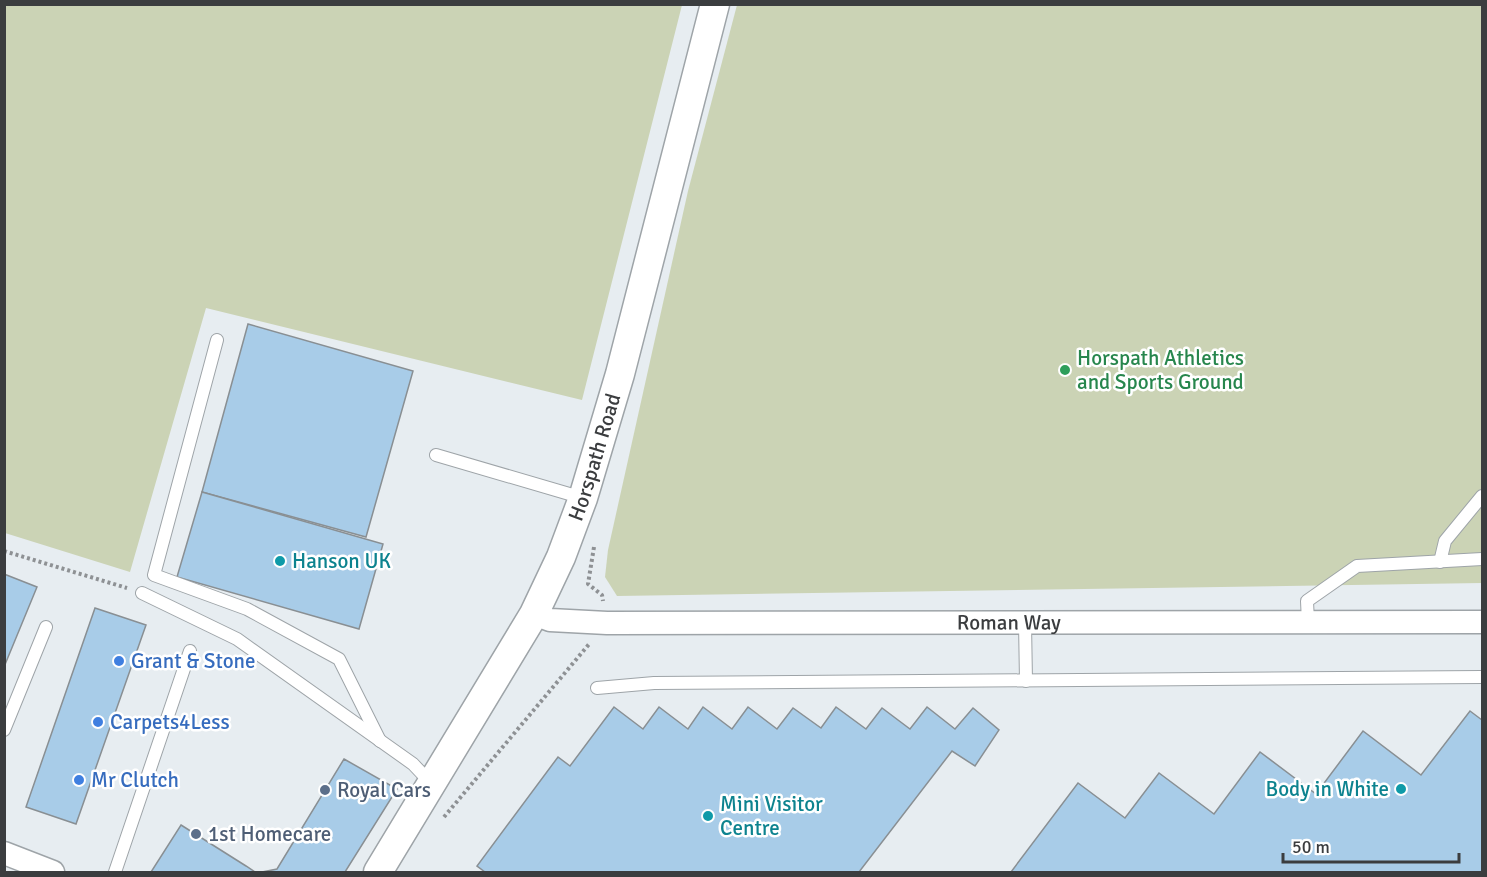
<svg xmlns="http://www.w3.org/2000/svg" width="1487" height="877" viewBox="0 0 1487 877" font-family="Signika,sans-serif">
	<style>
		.garden { fill: #cbd3b5 }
		.building { fill: #a8cce8; stroke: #898f93; stroke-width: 1.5 }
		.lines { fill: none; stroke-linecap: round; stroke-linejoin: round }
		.service-casing { stroke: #9ea4a8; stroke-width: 14 }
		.minor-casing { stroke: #9ea4a8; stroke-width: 25 }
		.tertiary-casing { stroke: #9ea4a8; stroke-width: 31 }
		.path { stroke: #8e9194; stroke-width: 4; stroke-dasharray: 3 3; stroke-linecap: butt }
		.service { stroke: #fff; stroke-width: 12 }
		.minor { stroke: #fff; stroke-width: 22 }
		.tertiary { stroke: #fff; stroke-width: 28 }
		.leisure-dot { fill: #2e9e5b; stroke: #fff; stroke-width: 2 }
		.culture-dot { fill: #0f9aa8; stroke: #fff; stroke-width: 2 }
		.shop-dot { fill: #3f7fe0; stroke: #fff; stroke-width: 2 }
		.service-dot { fill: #5c6f8a; stroke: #fff; stroke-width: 2 }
		.labels { text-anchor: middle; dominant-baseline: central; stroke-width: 5; stroke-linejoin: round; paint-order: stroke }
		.leisure-label { font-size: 21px; fill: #27864d; stroke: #fff; text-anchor: start }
		.street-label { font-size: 21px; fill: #3b3d3f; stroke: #fff }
		.culture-label { font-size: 21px; fill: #0d838f; stroke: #fff; text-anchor: start }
		.shop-label { font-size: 21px; fill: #366cbe; stroke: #fff; text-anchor: start }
		.service-label { font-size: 21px; fill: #4e5e75; stroke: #fff; text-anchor: start }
	</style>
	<rect width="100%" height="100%" fill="#e7edf1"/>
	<g class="garden">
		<polygon points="4,5 682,5 582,400 206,308 130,572 5,533"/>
		<polygon points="737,5 1482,5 1482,583 617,596 605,577 608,550 688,191"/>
	</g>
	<g class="building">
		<polygon points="248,324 413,371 366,537 202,492"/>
		<polygon points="202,492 383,544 359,629 177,577"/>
		<polygon points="4,574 37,587 4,667"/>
		<polygon points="95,608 146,625 76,824 26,807"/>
		<polygon points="614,707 643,729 659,707 688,729 703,707 732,729 748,707 777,729 793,708 821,728 836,707 866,729 882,708 910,729 927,707 955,729 973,708 999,730 975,766 952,751 859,872 485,872 477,866 558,757 570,766"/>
		<polygon points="1470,711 1482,720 1482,872 1011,872 1078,783 1125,818 1159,773 1214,814 1260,752 1316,794 1363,731 1421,775"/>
		<polygon points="344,759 397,789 345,872 262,872 277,869"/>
		<polygon points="181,825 246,866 255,872 151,872"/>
	</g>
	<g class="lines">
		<defs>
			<g id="service">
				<polyline points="217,340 154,575 247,609 339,659 380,741"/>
				<polyline points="436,455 583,498"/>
				<polyline points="1440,562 1445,541 1482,496"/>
				<polyline points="142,593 237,639 413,764 431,783"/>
				<polyline points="1308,622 1307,601 1357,566 1482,559"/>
				<polyline points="1025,623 1026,681"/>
				<polyline points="597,688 654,683 1482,677"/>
				<polyline points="4,730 46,627"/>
				<polyline points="115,872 190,651"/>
			</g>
			<g id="minor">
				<path id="s1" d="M534,614L550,620L607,623L1482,622"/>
				<polyline points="4,853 53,872"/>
			</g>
			<g id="tertiary">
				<path id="s2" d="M378,872L534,614L561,557L583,498L620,374L715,4"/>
			</g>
		</defs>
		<use href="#service" class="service-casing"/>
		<use href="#minor" class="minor-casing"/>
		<use href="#tertiary" class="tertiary-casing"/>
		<g class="path">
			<polyline points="594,547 588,584 602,595 603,601"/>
			<polyline points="4,551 127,588"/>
			<polyline points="444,817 590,643"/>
		</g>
		<use href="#service" class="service"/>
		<use href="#minor" class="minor"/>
		<use href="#tertiary" class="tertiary"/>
	</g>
	<circle class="leisure-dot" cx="1065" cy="370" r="6"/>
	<g class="culture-dot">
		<circle cx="280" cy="561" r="6"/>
		<circle cx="1401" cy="789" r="6"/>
		<circle cx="708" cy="816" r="6"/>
	</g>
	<g class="shop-dot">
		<circle cx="119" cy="661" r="6"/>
		<circle cx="98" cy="722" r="6"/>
		<circle cx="79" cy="780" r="6"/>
	</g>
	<g class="service-dot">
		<circle cx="325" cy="790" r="6"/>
		<circle cx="196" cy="834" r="6"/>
	</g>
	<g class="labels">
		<g class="leisure-label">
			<text x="1077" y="358">Horspath Athletics<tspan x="1077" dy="24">and Sports Ground</tspan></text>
		</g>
		<g class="street-label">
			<text stroke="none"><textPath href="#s2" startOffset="470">Horspath Road</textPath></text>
			<text stroke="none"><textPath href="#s1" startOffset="476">Roman Way</textPath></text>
		</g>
		<g class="culture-label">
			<text x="292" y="561">Hanson UK</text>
			<text x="1389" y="789" text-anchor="end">Body in White</text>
			<text x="720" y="804">Mini Visitor<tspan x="720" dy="24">Centre</tspan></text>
		</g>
		<g class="shop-label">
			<text x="131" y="661">Grant &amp; Stone</text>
			<text x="110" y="722">Carpets4Less</text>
			<text x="91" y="780">Mr Clutch</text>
		</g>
		<g class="service-label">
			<text x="337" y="790">Royal Cars</text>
			<text x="208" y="834">1st Homecare</text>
		</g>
	</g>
	<rect width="1487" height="877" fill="none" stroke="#3b3d3f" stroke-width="12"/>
	<path d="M1283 853v9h176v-9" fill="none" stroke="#3b3d3f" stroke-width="3"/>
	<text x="1292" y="853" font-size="18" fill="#3b3d3f" stroke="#ffffff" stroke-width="4.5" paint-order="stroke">50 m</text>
</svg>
